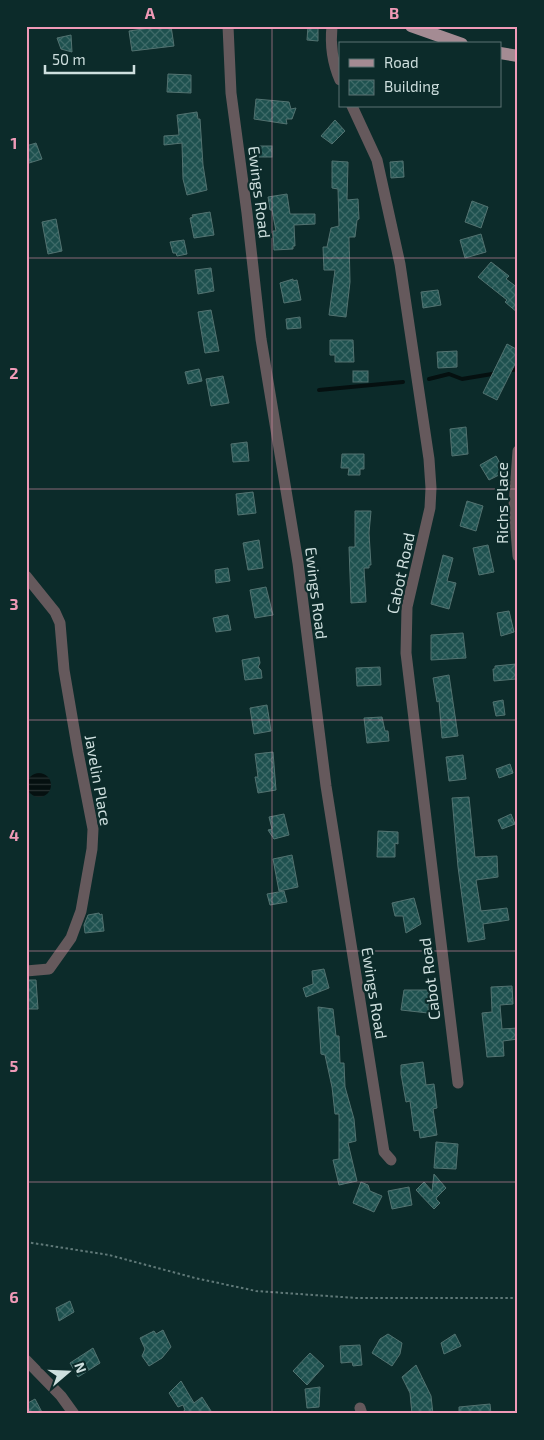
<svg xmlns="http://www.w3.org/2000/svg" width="544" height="1440" viewBox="0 0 544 1440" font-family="'Exo 2',sans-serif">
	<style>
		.water { fill: url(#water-rules) }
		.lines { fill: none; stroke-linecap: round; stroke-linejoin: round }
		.stream { stroke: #051010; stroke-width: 4 }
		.building { fill: url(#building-cross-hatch); stroke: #527270 }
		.path { stroke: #607978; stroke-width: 2; stroke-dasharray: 2.5 2.5; stroke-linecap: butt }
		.minor { stroke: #65595c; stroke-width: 11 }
		.primary { stroke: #a48b93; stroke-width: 12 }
		.grid { fill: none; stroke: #f09ab7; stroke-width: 1; stroke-opacity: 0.55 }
		.labels { text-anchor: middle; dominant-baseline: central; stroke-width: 4.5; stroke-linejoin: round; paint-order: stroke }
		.street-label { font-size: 16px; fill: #cedfde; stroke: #0c2b2a }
		.neatline { fill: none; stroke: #f09ab7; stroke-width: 2 }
		.grid-label { font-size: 16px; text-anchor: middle; font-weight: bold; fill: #f09ab7 }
	</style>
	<defs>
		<pattern id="water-rules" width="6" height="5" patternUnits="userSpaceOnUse" patternTransform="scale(1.25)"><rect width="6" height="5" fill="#051010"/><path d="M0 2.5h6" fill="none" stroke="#283232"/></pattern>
		<pattern id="building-cross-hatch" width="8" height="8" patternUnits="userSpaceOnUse" patternTransform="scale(1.25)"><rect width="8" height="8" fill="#1e514f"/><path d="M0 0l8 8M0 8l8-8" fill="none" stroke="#3e6a68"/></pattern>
	</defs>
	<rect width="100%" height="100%" fill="#0c2b2a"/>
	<circle class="water" cx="39" cy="785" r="12"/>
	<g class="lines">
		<g class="stream">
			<polyline points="507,371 518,369"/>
			<polyline points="429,379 449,374 462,379 498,373"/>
			<polyline points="319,390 403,382"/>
		</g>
	</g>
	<g class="building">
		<polygon points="164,26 171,26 174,46 132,51 129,31"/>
		<polygon points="308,26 318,26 318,41 307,40"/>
		<polygon points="71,35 72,52 61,49 57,38"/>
		<polygon points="168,74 191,75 191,93 167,92"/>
		<polygon points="256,99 289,102 291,109 296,108 292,119 286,119 287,124 254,119"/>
		<polygon points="197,112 198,119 200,119 203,165 207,190 187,195 183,179 182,143 164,145 164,136 179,135 177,115"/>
		<polygon points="335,120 345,131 332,144 321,136"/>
		<polygon points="36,143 42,159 26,164 26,146"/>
		<rect x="256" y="146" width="16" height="11"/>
		<polygon points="332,161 348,162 347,200 358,199 359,219 357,220 355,237 349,237 350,282 346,317 329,315 335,270 324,270 323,247 327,247 331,228 339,226 338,189 332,188"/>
		<polygon points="403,161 404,177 391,178 390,162"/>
		<polygon points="287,194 290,214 315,214 315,224 294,225 295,246 293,246 293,249 274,250 273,231 276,231 272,210 270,210 268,197"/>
		<polygon points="472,201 488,207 481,228 465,222"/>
		<polygon points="210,212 214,235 194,238 190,218 193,217 192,215"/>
		<polygon points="56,219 62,251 48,254 42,222"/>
		<polygon points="481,234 486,252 465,258 460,240"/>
		<polygon points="184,240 187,254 177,256 176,253 173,253 170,242"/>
		<polygon points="491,262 509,276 506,279 518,288 518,313 505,302 507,300 478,277"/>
		<polygon points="211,268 214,291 198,294 195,270"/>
		<polygon points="293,279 293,281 297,280 301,300 284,303 280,283"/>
		<polygon points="438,290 441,305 423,308 421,292"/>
		<polygon points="211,310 219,351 205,353 198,312"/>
		<polygon points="300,317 301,328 287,329 286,319"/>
		<polygon points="330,340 353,340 354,362 335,362 335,355 330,355"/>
		<polygon points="507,344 518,350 518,358 497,400 483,393"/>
		<polygon points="457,351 457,367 438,368 437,352"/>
		<polygon points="199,369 202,381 188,384 185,372"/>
		<rect x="353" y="371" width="15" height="11"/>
		<polygon points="223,376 229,403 211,406 206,379"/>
		<polygon points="466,427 468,454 452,456 450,429"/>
		<polygon points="247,442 249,461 233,462 231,444"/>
		<polygon points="342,454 364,454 364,469 360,469 360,475 348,475 349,468 341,468"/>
		<polygon points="496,456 505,472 489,480 480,465"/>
		<polygon points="253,492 256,513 238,515 236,494"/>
		<polygon points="467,501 483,506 476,531 460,526"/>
		<polygon points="355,511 371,511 369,533 371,565 369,565 369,568 364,568 366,602 351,603 349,547 355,547"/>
		<polygon points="259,540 263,568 248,570 243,543"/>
		<polygon points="488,545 494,572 479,575 473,548"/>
		<polygon points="443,555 453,558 447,581 456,583 449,609 431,604"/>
		<polygon points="228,568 230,581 216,583 215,570"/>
		<polygon points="266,587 273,615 255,618 250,590"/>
		<polygon points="509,611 514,632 501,636 497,613"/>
		<polygon points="228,615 231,630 216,632 213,618"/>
		<polygon points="463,633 466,658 431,660 431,635"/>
		<polygon points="259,657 260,663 258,667 261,670 262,678 245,680 242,660"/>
		<polygon points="516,664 516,679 494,681 493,669 495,669 495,666"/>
		<polygon points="380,667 381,685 357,686 356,668"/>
		<polygon points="449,675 458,736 442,738 439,701 437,702 433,678"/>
		<polygon points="503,700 505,715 496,716 493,702"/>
		<polygon points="267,705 271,731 254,734 250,708"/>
		<polygon points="382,717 385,731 388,731 389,741 367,743 364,718"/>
		<polygon points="273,752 276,790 258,793 255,777 258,777 255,754"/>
		<polygon points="463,755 466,779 449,781 446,757"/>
		<polygon points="510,764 513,773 499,778 496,769"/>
		<polygon points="469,797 475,857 497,856 498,877 476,880 481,911 507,908 509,920 483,924 485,939 468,942 458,867 452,798"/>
		<polygon points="284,814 289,835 274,839 268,830 272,829 269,817"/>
		<polygon points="511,814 515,824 502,829 498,820"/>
		<polygon points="378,831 398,832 398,844 395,843 395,857 377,857"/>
		<polygon points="292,855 298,887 279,891 273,859"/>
		<polygon points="284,891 287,902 270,905 267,894"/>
		<polygon points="414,898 421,924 406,933 403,916 395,916 392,903"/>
		<polygon points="99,913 100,915 102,914 104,931 85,933 84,925 88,915"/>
		<polygon points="324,969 329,988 306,997 303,988 313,984 312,971"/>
		<polygon points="26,980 36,980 38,1009 26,1009"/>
		<polygon points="512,986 513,1004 500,1005 502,1029 518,1028 518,1039 503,1041 504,1056 487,1057 482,1013 492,1012 491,987"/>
		<polygon points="404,990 429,990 428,1013 401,1010"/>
		<polygon points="318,1007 333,1009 336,1036 339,1036 340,1063 344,1063 345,1087 354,1119 356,1141 348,1143 357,1181 339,1185 333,1160 339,1159 339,1114 335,1114 332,1087 325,1055 321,1054"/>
		<polygon points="423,1062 426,1085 434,1084 437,1108 433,1109 437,1135 420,1138 419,1130 414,1131 410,1101 406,1102 401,1074 401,1065"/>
		<polygon points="436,1142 458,1144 456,1169 434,1168"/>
		<polygon points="434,1174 446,1188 437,1197 436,1199 440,1203 434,1209 416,1190 424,1182 432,1191"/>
		<polygon points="361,1182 368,1185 370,1191 382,1196 374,1212 353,1203"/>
		<polygon points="409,1187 412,1205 392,1209 388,1191"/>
		<polygon points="70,1301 74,1312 59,1321 56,1308"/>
		<polygon points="163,1330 171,1347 162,1358 149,1366 142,1356 145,1349 140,1338 154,1331 156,1334"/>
		<polygon points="388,1334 402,1343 400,1354 392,1366 372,1353 380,1339"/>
		<polygon points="455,1334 461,1346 444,1354 441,1343"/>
		<polygon points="360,1345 362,1365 353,1366 352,1362 341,1363 340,1346"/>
		<polygon points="93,1348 100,1363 78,1377 70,1363"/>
		<polygon points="310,1353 324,1366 307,1385 293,1371"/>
		<polygon points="416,1365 431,1396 433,1414 412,1414 410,1393 402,1377"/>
		<polygon points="181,1381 194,1403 202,1397 213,1414 180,1414 185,1410 183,1405 178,1407 169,1393"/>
		<polygon points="320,1387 319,1407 307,1408 305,1389"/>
		<polygon points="35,1399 43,1414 26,1414 26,1404"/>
		<polygon points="490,1404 491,1414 459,1414 459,1407"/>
	</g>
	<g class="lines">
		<polyline class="path" points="26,1242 109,1255 195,1278 256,1291 356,1298 518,1298"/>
		<g class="minor">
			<polyline points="228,26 231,93 247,213 261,339 298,563 326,786 384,1152 391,1160"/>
			<path d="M332,26C330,45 333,64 340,80"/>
			<polyline points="352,106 377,160 400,264 429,459 431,488 430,508 407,607 406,653 458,1083"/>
			<polyline points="518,451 514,506 518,556"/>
			<polyline points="26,576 55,612 60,623 64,670 78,752 93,829 92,849 81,911 71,938 49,969 26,971"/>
			<polyline points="26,1360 61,1396 74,1414"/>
			<polyline points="360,1408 362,1414"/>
		</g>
		<g class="primary">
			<polyline points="411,26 462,44"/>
			<polyline points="500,53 518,56"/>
		</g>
	</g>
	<path class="grid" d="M272,26V1414M26,258H518M26,489H518M26,720H518M26,951H518M26,1182H518"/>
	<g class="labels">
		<g class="street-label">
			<text transform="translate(260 192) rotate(83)">Ewings Road</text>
			<text transform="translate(501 503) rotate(-90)">Richs Place</text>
			<text transform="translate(400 573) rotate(-78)">Cabot Road</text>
			<text transform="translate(317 593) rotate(83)">Ewings Road</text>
			<text transform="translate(99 780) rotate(80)">Javelin Place</text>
			<text transform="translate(429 979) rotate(-97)">Cabot Road</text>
			<text transform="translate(375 993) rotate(81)">Ewings Road</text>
		</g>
	</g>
	<rect width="544" height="1440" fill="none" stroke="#0c2b2a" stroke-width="55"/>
	<rect x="339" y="42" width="162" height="65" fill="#0c2b2a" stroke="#5a7372"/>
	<rect x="349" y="59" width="25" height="8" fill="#a48b93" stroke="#5a7372"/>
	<text x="384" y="68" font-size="15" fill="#cedfde">Road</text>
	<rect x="349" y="80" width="25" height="15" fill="url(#building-cross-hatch)" stroke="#5a7372"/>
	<text x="384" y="92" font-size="15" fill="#cedfde">Building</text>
	<g transform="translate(68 1372) rotate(71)" stroke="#0c2b2a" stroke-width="4" paint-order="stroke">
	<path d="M0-4L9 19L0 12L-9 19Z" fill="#cedfde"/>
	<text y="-8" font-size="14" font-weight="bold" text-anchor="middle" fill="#cedfde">N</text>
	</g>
	<path d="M45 65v8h89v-8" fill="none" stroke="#cedfde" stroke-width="2.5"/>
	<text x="52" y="65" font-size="15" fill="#cedfde" stroke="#0c2b2a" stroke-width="4" paint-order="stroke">50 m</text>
	<rect x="28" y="28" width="488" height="1384" class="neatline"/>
	<g class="grid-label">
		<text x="150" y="19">A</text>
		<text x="394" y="19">B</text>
		<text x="14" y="149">1</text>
		<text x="14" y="379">2</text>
		<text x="14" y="610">3</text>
		<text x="14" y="841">4</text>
		<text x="14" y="1072">5</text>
		<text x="14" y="1303">6</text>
	</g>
</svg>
